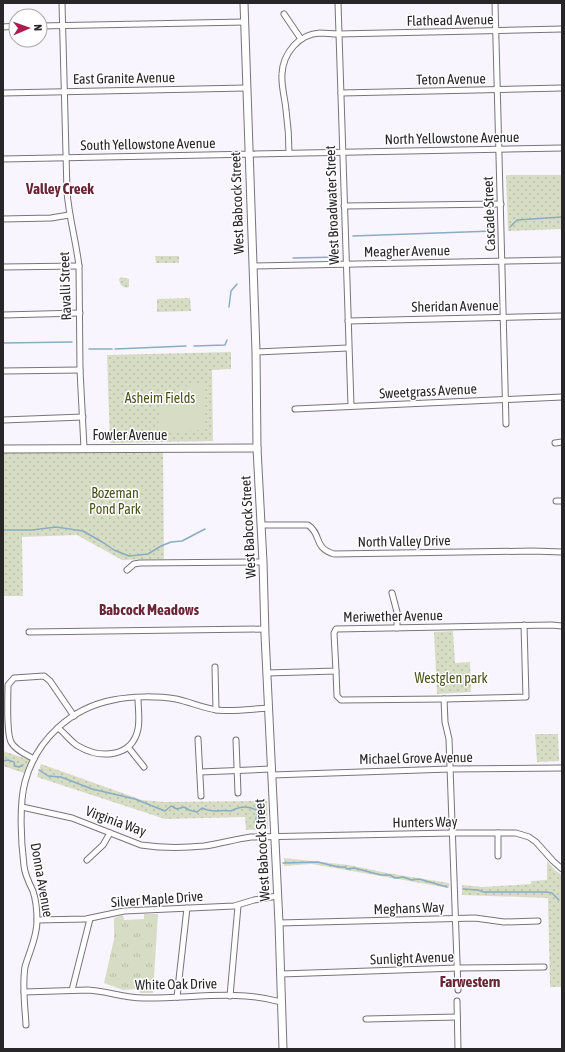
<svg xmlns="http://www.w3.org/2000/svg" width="565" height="1052" viewBox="0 0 565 1052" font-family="'Asap Condensed',sans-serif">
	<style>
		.grass { fill: url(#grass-tufts) }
		.park { fill: url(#park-dots) }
		.pitch { fill: #d7ddc5 }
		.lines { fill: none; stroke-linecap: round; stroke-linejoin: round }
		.stream { stroke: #89adc2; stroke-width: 1.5 }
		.street-casing { stroke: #78747c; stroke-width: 7 }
		.secondary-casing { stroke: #78747c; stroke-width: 9 }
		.street { stroke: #fff; stroke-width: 5 }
		.secondary { stroke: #fff; stroke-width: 7 }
		.labels { text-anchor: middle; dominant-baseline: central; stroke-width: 3; stroke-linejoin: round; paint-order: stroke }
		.street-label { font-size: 14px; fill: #282629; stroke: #fff }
		.park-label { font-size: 14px; fill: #49531a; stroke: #fff }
		.neighbourhood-label { font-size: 15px; font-weight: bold; fill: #6a2436; stroke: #fff }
	</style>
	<defs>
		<pattern id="grass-tufts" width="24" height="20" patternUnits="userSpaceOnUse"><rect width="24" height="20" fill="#d7ddc5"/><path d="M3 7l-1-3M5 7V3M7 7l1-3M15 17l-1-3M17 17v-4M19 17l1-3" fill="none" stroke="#b9bea9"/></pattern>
		<pattern id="park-dots" width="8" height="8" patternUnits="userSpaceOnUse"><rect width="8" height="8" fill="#d7ddc5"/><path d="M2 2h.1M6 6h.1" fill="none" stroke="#b9bea9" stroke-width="1.8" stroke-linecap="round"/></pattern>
	</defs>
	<rect width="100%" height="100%" fill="#f9f5fe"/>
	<polygon class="grass" points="144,914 158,914 153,993 140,993 139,989 123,990 104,983 114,939 114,918 123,915 124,920 144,919"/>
	<g class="park">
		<polygon points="506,175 562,175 562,229 508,231"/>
		<polygon points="155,256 179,256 179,263 156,263"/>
		<path d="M121,277L129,279V287C123,289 120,285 119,279Z"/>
		<polygon points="190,298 191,311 157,312 157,299"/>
		<polygon points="231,352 231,369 212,370 213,441 110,443 107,355"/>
		<polygon points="163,452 164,559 122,560 77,535 22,537 23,596 3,596 3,453"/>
		<polygon points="453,631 455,663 470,662 471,692 437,694 434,632"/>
		<polygon points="535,734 558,734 559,761 537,762"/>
		<polygon points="3,751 30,760 24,773 3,766"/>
		<polygon points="41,764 142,800 164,802 267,801 268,829 246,830 245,817 165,819 37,777"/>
		<polygon points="284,858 349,865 387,873 449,883 449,888 312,864 284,866"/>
		<polygon points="547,861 555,870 562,875 562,987 550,987 548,898 462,895 462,885 482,887 531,884 531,881 547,880"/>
	</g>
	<path class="pitch" d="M205,383V428L202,430L158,432C158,427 158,422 159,417C163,393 184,384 205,383Z"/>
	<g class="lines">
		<g class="stream">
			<polyline points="510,227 517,220 562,217"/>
			<polyline points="353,236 493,231"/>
			<polyline points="293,258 337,257 339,244"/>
			<polyline points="229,307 231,291 237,284"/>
			<polyline points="3,343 72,342"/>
			<polyline points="194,346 225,345 227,340"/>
			<polyline points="89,349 112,349"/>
			<polyline points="115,349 186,346"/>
			<polyline points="3,530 32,530 56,527 83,531 104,543 114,550 129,556 148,554 161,546 171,542 182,541 205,529"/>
			<polyline points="3,761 8,760 14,762 15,766 19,767 23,765"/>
			<path d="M39,770L48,776L61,777L92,789L135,799L165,811L171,806L177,809L184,807L189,810L197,812L202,808C214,814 220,809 231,811C240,806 249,805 258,811L256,819L257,827"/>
			<polyline points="283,863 318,862 338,867 345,867 347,869 354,868 381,875 390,875 395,878 403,877 412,880 419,879 447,887"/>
			<polyline points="463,889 478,890 484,892 546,892 552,893 559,900"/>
		</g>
		<defs>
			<g id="street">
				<path d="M62,3L67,192C69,217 76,241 79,266L80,370L84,448"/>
				<polyline points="338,3 351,406"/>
				<polyline points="495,3 506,424"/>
				<polyline points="284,14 301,39"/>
				<polyline points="40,26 245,22"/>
				<polyline points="3,27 16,26"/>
				<polyline points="3,93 246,88"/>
				<polyline points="341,93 562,88"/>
				<path d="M289,153C289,139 288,124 286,110C285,98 281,86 282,74C283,53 299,34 320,33C326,33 332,34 338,34L562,29"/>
				<polyline points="3,159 562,148"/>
				<polyline points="344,206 501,204"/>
				<polyline points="3,219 51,218 69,215"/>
				<polyline points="253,266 562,260"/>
				<polyline points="3,267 79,266"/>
				<polyline points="3,315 80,313"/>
				<polyline points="348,321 562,316"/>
				<polyline points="256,352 348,348"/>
				<polyline points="3,371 80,370"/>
				<polyline points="295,409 562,397"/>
				<polyline points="3,420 83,417"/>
				<polyline points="555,443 562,442"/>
				<polyline points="556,501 562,501"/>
				<path d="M261,525H308C322,534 313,548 334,554L533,551L562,552"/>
				<polyline points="127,570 134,564 140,563 263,562"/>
				<polyline points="392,593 397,612 397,628"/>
				<polyline points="29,632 265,629"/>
				<polyline points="215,667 216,710"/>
				<polyline points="336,671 337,696 341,700 444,699 526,697 524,625"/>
				<polyline points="267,673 336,671 334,633 336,629 552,625 562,626"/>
				<polyline points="444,699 445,722 449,739 458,990"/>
				<path d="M58,728C65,733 71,742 78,746C100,759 132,758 138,729C140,719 138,708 138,698"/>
				<polyline points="198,739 201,796"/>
				<polyline points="236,740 238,793"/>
				<polyline points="128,747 144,767"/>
				<path d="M34,759C27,755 15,750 11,742C6,732 8,697 8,685L14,678L44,676L50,681L74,716"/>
				<polyline points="200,772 271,769"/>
				<polyline points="272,775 450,769 562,768"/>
				<path d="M22,807L72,818L141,845C161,848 184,848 204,846C220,844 235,839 251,837L452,833H516L529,837L536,842L553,861L562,869"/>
				<polyline points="498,856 498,833"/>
				<polyline points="87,860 103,845 110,833"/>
				<polyline points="37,920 86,919 124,911 234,906 254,900 277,896"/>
				<polyline points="279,923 475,918 504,922 538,921"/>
				<polyline points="281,974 458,968 544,967"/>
				<polyline points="72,990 90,919"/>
				<path d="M24,992L88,990C107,991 124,998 143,998C188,999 237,989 281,1002"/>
				<polyline points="230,996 238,906"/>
				<polyline points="177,997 187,908"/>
				<polyline points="457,1001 458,1049"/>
				<polyline points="366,1019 457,1017"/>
				<path d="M26,1025C25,1006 22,986 25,967C29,952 37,938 37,921C37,911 36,900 33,891C29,883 25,875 24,866C21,842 19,804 25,782C36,740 71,708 113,700C131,696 158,696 176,699C190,702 203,708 217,710C234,712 251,709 268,708"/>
			</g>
			<g id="secondary">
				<polyline points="244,3 256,352 257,448 263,562 265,635 279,923 283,1049"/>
				<polyline points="3,449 257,448"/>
			</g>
		</defs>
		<use href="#street" class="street-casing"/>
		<use href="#secondary" class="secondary-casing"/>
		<use href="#street" class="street"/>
		<use href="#secondary" class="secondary"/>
	</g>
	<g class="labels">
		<g class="street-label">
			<text transform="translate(450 20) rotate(-1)">Flathead Avenue</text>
			<text transform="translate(124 78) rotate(-1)">East Granite Avenue</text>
			<text transform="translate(451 79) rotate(-1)">Teton Avenue</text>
			<text transform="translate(452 138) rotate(-1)">North Yellowstone Avenue</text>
			<text transform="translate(148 144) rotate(-1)">South Yellowstone Avenue</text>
			<text transform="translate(237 203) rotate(-92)">West Babcock Street</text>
			<text transform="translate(332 205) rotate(-92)">West Broadwater Street</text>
			<text transform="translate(489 214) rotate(-92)">Cascade Street</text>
			<text transform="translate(407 251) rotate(-1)">Meagher Avenue</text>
			<text transform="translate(65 286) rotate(-92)">Ravalli Street</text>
			<text transform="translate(455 306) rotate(-1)">Sheridan Avenue</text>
			<text transform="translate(428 391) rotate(-3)">Sweetgrass Avenue</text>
			<text x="130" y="435">Fowler Avenue</text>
			<text transform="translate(248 527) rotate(-93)">West Babcock Street</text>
			<text transform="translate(404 541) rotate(-1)">North Valley Drive</text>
			<text transform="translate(393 616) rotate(-1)">Meriwether Avenue</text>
			<text transform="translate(416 758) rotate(-1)">Michael Grove Avenue</text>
			<text transform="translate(116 821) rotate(20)">Virginia Way</text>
			<text transform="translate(425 822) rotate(-1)">Hunters Way</text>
			<text transform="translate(262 850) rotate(-93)">West Babcock Street</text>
			<text transform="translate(42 880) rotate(80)">Donna Avenue</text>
			<text transform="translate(157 899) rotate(-4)">Silver Maple Drive</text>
			<text transform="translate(409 908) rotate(-2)">Meghans Way</text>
			<text transform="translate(412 958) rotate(-2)">Sunlight Avenue</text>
			<text transform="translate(176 984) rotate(-1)">White Oak Drive</text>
		</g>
		<g class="park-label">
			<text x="160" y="398">Asheim Fields</text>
			<text x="115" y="493">Bozeman<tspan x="115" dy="16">Pond Park</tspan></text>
			<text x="451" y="678">Westglen park</text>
		</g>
		<g class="neighbourhood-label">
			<text x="60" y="188">Valley Creek</text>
			<text x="149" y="609">Babcock Meadows</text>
			<text x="470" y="981">Farwestern</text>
		</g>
	</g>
	<rect width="565" height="1052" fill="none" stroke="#282629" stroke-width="8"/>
	<g transform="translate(28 28) rotate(88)"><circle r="19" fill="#ffffff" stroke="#a9a8a9"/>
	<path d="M0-3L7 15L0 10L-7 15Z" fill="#ae1c4f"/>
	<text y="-6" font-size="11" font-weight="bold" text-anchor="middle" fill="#282629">N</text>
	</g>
</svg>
